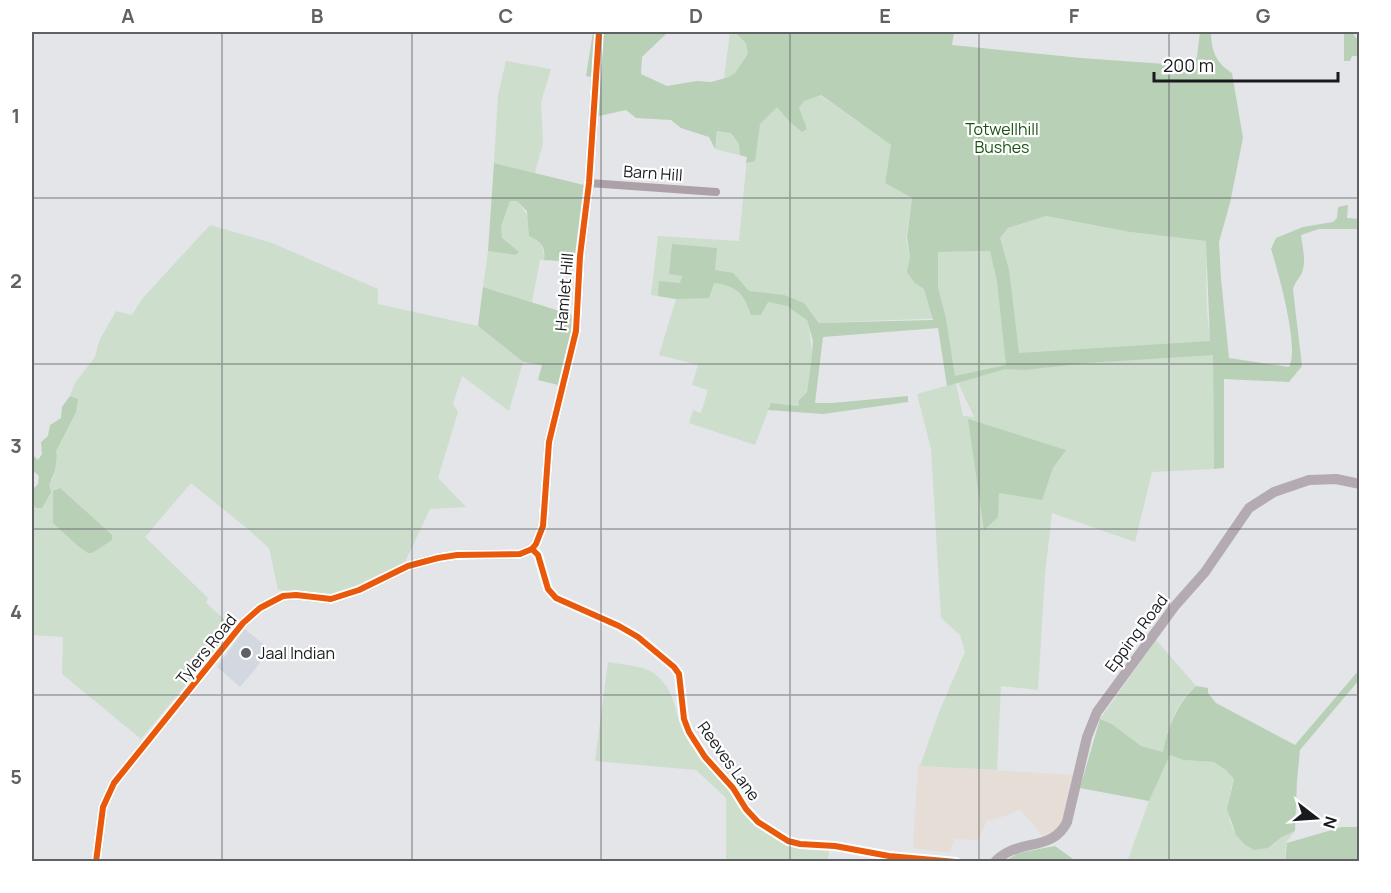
<svg xmlns="http://www.w3.org/2000/svg" width="1391" height="893" viewBox="0 0 1391 893" font-family="Manrope,sans-serif">
	<style>
		.built { fill: #d3d8e0 }
		.industrial { fill: #e6ddd6 }
		.green { fill: #cddecd }
		.forest { fill: #b8d0b6; fill-rule: evenodd }
		.lines { fill: none; stroke-linecap: round; stroke-linejoin: round }
		.street { stroke: #ada0a9; stroke-width: 8 }
		.secondary { stroke: #b4aab2; stroke-width: 10 }
		.cycleway-casing { stroke: #fff; stroke-width: 10 }
		.cycleway { stroke: #e8590c; stroke-width: 6 }
		.grid { fill: none; stroke: #606164; stroke-width: 1.5; stroke-opacity: 0.55 }
		.poi-dot { fill: #606164; stroke: #fff; stroke-width: 2 }
		.labels { text-anchor: middle; dominant-baseline: central; stroke-width: 4.5; stroke-linejoin: round; paint-order: stroke }
		.park-label { font-size: 16px; fill: #195310; stroke: #fff }
		.street-label { font-size: 16px; fill: #191a1d; stroke: #fff }
		.poi-label { font-size: 16px; fill: #191a1d; stroke: #fff; text-anchor: start }
		.neatline { fill: none; stroke: #606164; stroke-width: 2 }
		.grid-label { font-size: 20px; text-anchor: middle; font-weight: bold; fill: #606164 }
	</style>
	<rect width="100%" height="100%" fill="#e3e5e9"/>
	<polygon class="built" points="245,629 268,648 257,667 240,687 217,667"/>
	<polygon class="industrial" points="918,765 920,766 1075,775 1060,831 1043,838 1037,828 1019,809 1008,815 987,821 978,840 954,839 950,853 913,848"/>
	<g class="green">
		<path d="M730,32H736L749,45L891,145L885,183L912,198L906,239L910,258L938,252L990,251L1008,228L1046,216L1130,232L1207,241C1206,278 1205,318 1213,355L1214,469L1152,472L1135,542L1052,513L1045,574L1038,690L1001,686L997,770L920,766L939,712L965,652L960,635L941,618L931,449L917,394L956,383L963,416L974,417L955,376L946,318L819,323L804,303L768,302L787,306L807,319C812,340 815,370 807,390C806,395 801,398 798,401L799,406L771,403L755,445L689,423L693,410L701,413L708,390L692,385L698,365L659,355L676,299L651,295L658,236L739,241L747,157L715,149Z"/>
		<polygon points="506,61 551,69 541,102 543,143 535,173 494,163 498,95"/>
		<path d="M510,201H517C527,212 546,246 544,260H540L532,302L483,287L488,251L515,255L518,252L502,238L501,227Z"/>
		<polygon points="210,225 272,243 378,289 378,304 478,326 523,362 509,411 462,376 453,404 458,412 438,478 466,507 430,509 405,562 336,595 278,590 269,548 249,530 191,483 145,537 208,598 206,603 233,627 141,739 62,674 63,637 32,635 32,497 32,502 53,479 56,451 78,399 70,396 75,383 95,357 99,341 116,311 132,315 142,299"/>
		<path d="M1156,640L1196,686C1177,700 1167,730 1163,752L1141,746L1112,724L1100,719Z"/>
		<path d="M608,662C618,664 644,666 652,672C676,689 673,708 683,731C692,751 709,767 722,783C756,821 772,853 829,850L828,861H726V798L696,770L595,761Z"/>
		<path d="M1170,755L1183,760L1214,762L1227,770L1234,779C1225,808 1225,833 1254,850L1274,844L1282,837L1295,831L1287,841L1284,861L1127,862L1149,801Z"/>
	</g>
	<g class="forest">
		<path d="M593,32H668L642,57L641,74L667,86L697,81L711,82L729,77L735,73L748,54L746,43L735,32H954L952,45L1081,58L1193,66L1197,57L1200,32H1211C1211,50 1216,63 1232,73L1243,138L1230,203L1219,242L1221,279L1229,358L1289,367C1300,349 1278,271 1271,249L1276,238L1303,227L1333,222L1337,218L1338,207L1348,205L1347,218L1359,219V229H1319L1301,235C1302,245 1306,259 1303,269C1302,277 1295,280 1293,290L1302,366L1289,382L1224,379V468L1214,469L1213,355L1087,363L1025,370L1005,369L947,386L938,328L823,337L815,403H833L908,396V402L823,414L768,410L771,403L799,406L798,401L807,392L811,364L813,341L807,320L787,306L768,302L761,315H751C744,293 737,286 714,283L709,298L676,299L658,296L659,281L680,283L682,276L669,274L672,244L717,248L715,270L733,273L749,291L784,295L804,303L819,323L933,320L924,289L914,282L907,272L910,258L907,237L912,198L885,183L891,145L821,95L804,101L799,108L807,129L802,132L789,121L777,107L760,124L755,161L746,163L747,157L740,155L739,144L731,133L717,131L715,149L709,137L681,128L671,120L636,118L626,110L599,116L590,108L591,77L586,76ZM1046,216L1130,232L1206,241L1210,341L1019,353L1009,270L1000,238L1008,228ZM990,251L997,281L1006,365L955,376L946,318L938,288V252Z"/>
		<polygon points="1344,32 1352,32 1356,38 1359,38 1359,56 1352,56 1350,61 1344,61"/>
		<path d="M494,163L584,185L574,262L544,260C546,247 541,241 529,236L527,211L517,201H510L501,227L502,238L519,252L515,255L488,251Z"/>
		<polygon points="483,287 572,315 572,335 558,385 538,380 542,365 523,362 478,326"/>
		<path d="M70,396L78,399L76,412L56,451C58,461 54,476 49,485L51,492L42,508H36L32,502V490L38,484L39,476L32,470V454L38,460L42,454L41,442L48,436L50,425L61,418L62,407Z"/>
		<polygon points="968,419 1066,450 1053,468 1042,500 999,493 998,517 984,530"/>
		<polygon points="60,488 112,535 112,540 92,553 88,553 78,546 53,523 53,491"/>
		<path d="M1359,670V680L1300,750L1297,780L1295,831L1282,837L1268,848L1254,850L1244,844L1236,835L1227,809L1234,779L1226,770L1214,762L1183,760L1170,755L1149,801L1080,788L1100,719L1112,724L1141,746L1163,752C1167,729 1178,702 1196,686L1208,688V693L1216,703L1295,745Z"/>
		<polygon points="1342,827 1359,827 1359,861 1285,861 1287,843"/>
		<polygon points="1055,846 1073,859 1071,862 1004,862 1018,853"/>
	</g>
	<g class="lines">
		<g class="street">
			<polyline points="589,183 716,192"/>
			<polyline points="532,549 538,555 548,589 556,598 619,626 638,637 674,667 679,674 684,719 689,732 705,757 733,788 746,809 758,822 788,841 800,844 835,846 889,856 956,862"/>
		</g>
		<g class="secondary">
			<polyline points="96,862 103,807 114,783 243,623 260,608 283,596 296,595 331,599 359,590 408,566 438,558 457,555 520,554 532,549 536,544 543,526 549,442 576,331 580,256 589,183 599,32"/>
			<path d="M995,862C1018,837 1052,853 1067,822L1087,737L1097,712L1174,607L1205,572L1249,508L1274,492L1309,480L1336,479L1360,484"/>
		</g>
		<defs>
			<g id="cycleway">
				<polyline points="532,549 538,555 548,589 556,598 619,626 638,637 674,667 679,674 684,719 689,732 705,757 733,788 746,809 758,822 788,841 800,844 835,846 889,856 956,862"/>
				<polyline points="96,862 103,807 114,783 243,623 260,608 283,596 296,595 331,599 359,590 408,566 438,558 457,555 520,554 532,549 536,544 543,526 549,442 576,331 580,256 589,183 599,32"/>
			</g>
		</defs>
		<use href="#cycleway" class="cycleway-casing"/>
		<use href="#cycleway" class="cycleway"/>
	</g>
	<path class="grid" d="M222,32V862M412,32V862M601,32V862M790,32V862M979,32V862M1169,32V862M32,198H1360M32,364H1360M32,529H1360M32,695H1360"/>
	<circle class="poi-dot" cx="246" cy="653" r="6"/>
	<g class="labels">
		<g class="park-label">
			<text x="1002" y="129">Totwellhill<tspan x="1002" dy="18">Bushes</tspan></text>
		</g>
		<g class="street-label">
			<text transform="translate(653 173) rotate(4)">Barn Hill</text>
			<text transform="translate(564 292) rotate(-85)">Hamlet Hill</text>
			<text transform="translate(1136 633) rotate(-53)">Epping Road</text>
			<text transform="translate(206 649) rotate(-51)">Tylers Road</text>
			<text transform="translate(729 761) rotate(54)">Reeves Lane</text>
		</g>
		<g class="poi-label">
			<text x="258" y="653">Jaal Indian</text>
		</g>
	</g>
	<rect width="1391" height="893" fill="none" stroke="#ffffff" stroke-width="66"/>
	<g transform="translate(1316 818) rotate(107)" stroke="#ffffff" stroke-width="4.5" paint-order="stroke">
	<path d="M0-4.5L10 22L0 15L-10 22Z" fill="#191a1d"/>
	<text y="-9" font-size="16" font-weight="bold" text-anchor="middle" fill="#191a1d">N</text>
	</g>
	<path d="M1154 72v9h184v-9" fill="none" stroke="#191a1d" stroke-width="3"/>
	<text x="1163" y="72" font-size="18" fill="#191a1d" stroke="#ffffff" stroke-width="4.5" paint-order="stroke">200 m</text>
	<rect x="33" y="33" width="1325" height="827" class="neatline"/>
	<g class="grid-label">
		<text x="128" y="23">A</text>
		<text x="317" y="23">B</text>
		<text x="506" y="23">C</text>
		<text x="696" y="23">D</text>
		<text x="885" y="23">E</text>
		<text x="1074" y="23">F</text>
		<text x="1263" y="23">G</text>
		<text x="16" y="123">1</text>
		<text x="16" y="288">2</text>
		<text x="16" y="453">3</text>
		<text x="16" y="619">4</text>
		<text x="16" y="784">5</text>
	</g>
</svg>
